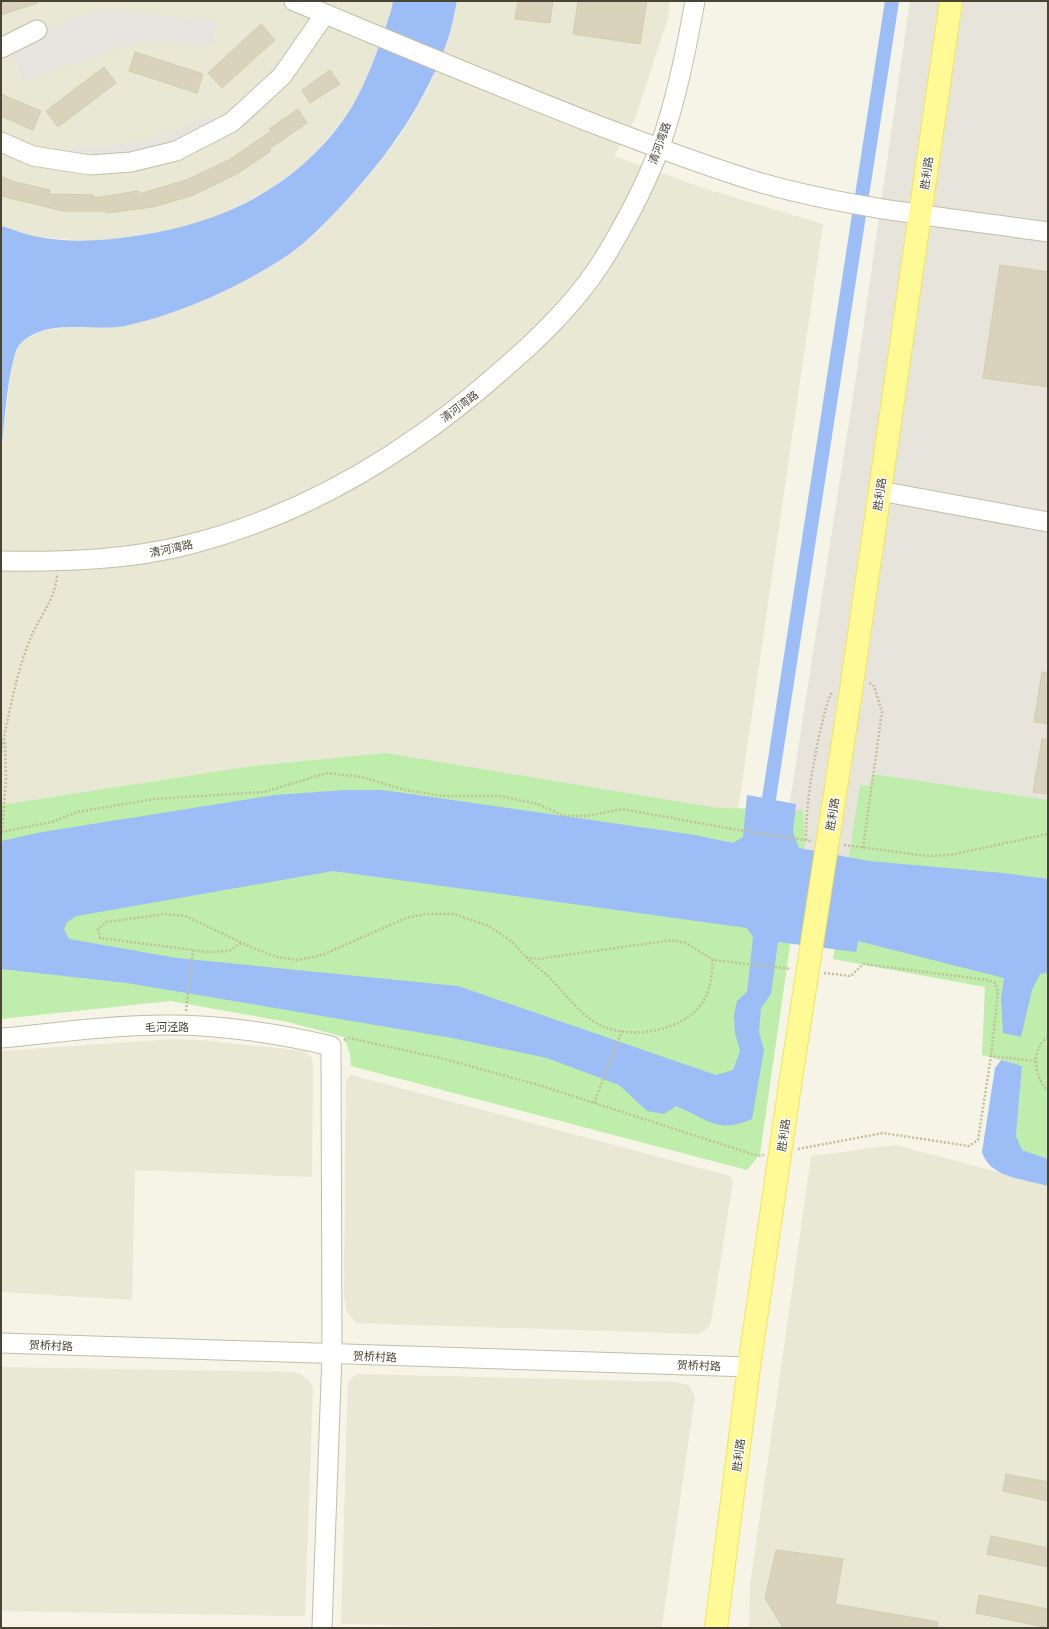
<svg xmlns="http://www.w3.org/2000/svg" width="1049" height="1629" viewBox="0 0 1049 1629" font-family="'Exo 2','Noto Sans SC',sans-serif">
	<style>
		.residential { fill: #e9e8d4 }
		.industrial { fill: #e7e4db }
		.green { fill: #bfedab }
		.parking { fill: #e5e4df }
		.water { fill: #9dbdf7; fill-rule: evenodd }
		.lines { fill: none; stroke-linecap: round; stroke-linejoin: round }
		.canal { stroke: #9dbdf7; stroke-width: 14 }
		.building { fill: #d8d3ba; stroke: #d3cdad }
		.minor-casing { stroke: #c1bfa8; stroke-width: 21 }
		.major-casing { stroke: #efe65a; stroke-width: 24 }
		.path { stroke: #c4bf98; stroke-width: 2.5; stroke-dasharray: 2 2; stroke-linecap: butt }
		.minor { stroke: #fff; stroke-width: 19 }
		.major { stroke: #fffa95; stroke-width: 22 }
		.major-bridge-casing { stroke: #efe65a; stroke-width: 24; stroke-linecap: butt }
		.major-bridge { stroke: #fffa95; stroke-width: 22 }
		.labels { text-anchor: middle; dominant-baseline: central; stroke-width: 3; stroke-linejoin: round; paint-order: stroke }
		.street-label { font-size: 11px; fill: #484535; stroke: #fff }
	</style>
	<rect width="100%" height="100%" fill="#f5f4e6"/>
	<g class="residential">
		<polygon points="1,1 393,1 391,11 364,86 344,119 308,161 270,189 215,218 170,231 100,242 38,237 1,226"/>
		<polygon points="457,1 670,1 668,18 635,119 614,156 703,188 823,224 734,838 1,843 1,454 12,363 20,343 41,331 169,314 227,289 283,259 316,233 365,180 399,137 428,89 449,38"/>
		<polygon points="173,1039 200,1040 304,1051 312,1058 313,1069 312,1177 135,1170 132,1300 1,1292 1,1051"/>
		<polygon points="351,1075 730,1176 733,1182 711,1322 708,1328 699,1334 356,1323 346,1311 344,1295 346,1080"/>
		<polygon points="895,1145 1048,1185 1048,1628 749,1628 750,1585 811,1156"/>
		<polygon points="1,1367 291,1372 300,1374 309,1381 313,1387 305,1616 1,1611"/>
		<polygon points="358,1374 676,1382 689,1385 695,1396 662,1626 661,1628 499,1628 341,1624 348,1382 353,1377"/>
	</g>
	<polygon class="industrial" points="910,1 1048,1 1048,879 869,861 783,846 860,351"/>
	<g class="green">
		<polygon points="386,753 719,808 803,810 805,841 760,1154 747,1170 351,1066 350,1054 344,1037 288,1022 170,1001 1,1019 1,805 253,766"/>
		<polygon points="873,774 1048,800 1048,1159 1021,1150 1016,1136 1022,1066 982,1055 985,987 833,959 860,785 870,786"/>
	</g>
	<g class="parking">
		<polygon points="114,11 217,21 211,45 168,41 139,41 24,81 9,44 30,34 96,12"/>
		<polygon points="206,115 211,122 208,126 178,142 114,157 73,155 75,145 101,147 139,142 176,132"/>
	</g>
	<g class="water">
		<path d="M393,1H457C454,14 452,27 448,39C426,102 388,156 343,204C324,224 306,244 282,259C235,289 180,314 125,326C93,332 48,317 21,343C8,354 4,434 1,454V226C13,229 26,235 39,237C70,243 103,241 135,236C219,224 293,190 344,119C367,86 378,48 391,11Z"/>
		<path d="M344,790H383L695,835L733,843L743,837L747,795L796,804L793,832L799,848L869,861L1003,873L1048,879V973L1040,974L1032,990L1021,1037L1003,1033L1001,999L1004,978L858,941L856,952L778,942L771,994L761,1008L759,1032L764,1050L752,1119C718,1134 707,1119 676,1106L664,1114L647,1111L619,1085L547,1058L452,1038L127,983L1,969V841L42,832L275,795ZM333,871L747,928L753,937L747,992L737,1001L734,1015L735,1033L740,1051L733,1070L716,1075L458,986L177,958L69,939L64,929L67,922L77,916Z"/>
		<path d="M1001,1060L1022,1066L1016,1136L1022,1150L1048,1159V1186C1024,1179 990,1178 982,1152L995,1068Z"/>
	</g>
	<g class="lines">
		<polyline class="canal" points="766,818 892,1"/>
	</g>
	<g class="building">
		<polygon points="1,1 37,1 38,3 1,15"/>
		<polygon points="518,1 553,1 550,23 515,19"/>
		<polygon points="578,1 647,1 640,44 573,34"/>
		<polygon points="261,24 275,40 222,88 208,73"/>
		<polygon points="135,52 203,74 197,93 129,71"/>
		<polygon points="104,67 116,83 58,127 46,111"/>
		<polygon points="330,70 340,84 310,103 302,90"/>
		<polygon points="1,94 41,111 33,130 1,116"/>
		<polygon points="298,109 307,123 269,149 271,151 237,174 191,196 153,207 106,213 106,211 63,211 1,196 1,176 15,182 50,190 49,194 94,195 94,198 138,191 139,194 186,180 229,160 271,131 269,129"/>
		<polygon points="1000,265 1048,272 1048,387 983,378"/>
		<polygon points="1042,672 1048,673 1048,724 1034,722"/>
		<polygon points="1042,739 1048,739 1048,794 1033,792"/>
		<polygon points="1006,1474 1048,1482 1048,1501 1003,1491"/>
		<polygon points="991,1536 1048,1548 1048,1567 987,1554"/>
		<polygon points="776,1550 843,1559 835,1604 938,1622 937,1628 783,1628 765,1598"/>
		<polygon points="979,1595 1048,1609 1048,1628 976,1613"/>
	</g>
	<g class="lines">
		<defs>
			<g id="minor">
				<path d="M294,1C393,42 492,84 592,123C647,144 702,165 758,182C851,209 951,218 1048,232"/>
				<polyline points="1,48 37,30"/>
				<polyline points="1,142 33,156 90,165 131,162 176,151 232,122 282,76 325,14"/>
				<polyline points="880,491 1048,522"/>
				<path d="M1,561C65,562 130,560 191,544C311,513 418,446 509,364C547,331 584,294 609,250C628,218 646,184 659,149C676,101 686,51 695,1"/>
				<path d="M1,1038C55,1033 110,1025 165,1025C216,1024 282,1034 331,1046L332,1354L322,1628"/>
				<polyline points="1,1343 749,1367"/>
			</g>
			<g id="major">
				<polyline points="850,697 951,1"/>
				<polyline points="716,1628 749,1367 790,1085"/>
			</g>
		</defs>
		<use href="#minor" class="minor-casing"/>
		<use href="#major" class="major-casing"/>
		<g class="path">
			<path d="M1,752C9,715 15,677 29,642C37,620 56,599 57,575"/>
			<polyline points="1,832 52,822 77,812 155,799 264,792 327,773 362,777 405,790 443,796 500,796 538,804 564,816 587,816 622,809 738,830 811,841"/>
			<polyline points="2,832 6,779 5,740"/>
			<path d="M806,840C806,803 812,772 819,736C823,721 825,706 832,692"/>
			<polyline points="844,845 927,856 950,855 1048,834"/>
			<polyline points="863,848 882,712 874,686 868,682"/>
			<polyline points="241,943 229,951 208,952 100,938 98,929 106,922 166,914 185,916 253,948 277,957 298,960 322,955 406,918 426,914 453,914 489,926 511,941 526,957 538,959 672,940 686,943 713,960 791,969"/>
			<path d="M526,957C533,964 542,970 549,977C566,994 579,1014 600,1025C632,1041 690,1031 706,996C711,986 712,972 713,960"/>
			<polyline points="824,973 851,976 863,964 988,980 995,983 998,991 991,1056"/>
			<polyline points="186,1011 193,950"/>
			<path d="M1048,1037C1030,1049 1034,1078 1048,1091"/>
			<polyline points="344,1040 349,1038 444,1059 542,1086 758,1156 764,1155"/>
			<polyline points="594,1103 622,1031"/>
			<polyline points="798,1149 883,1133 969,1146 978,1140 991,1056 1035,1061"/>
		</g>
		<use href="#minor" class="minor"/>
		<use href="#major" class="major"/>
		<defs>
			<polyline id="major-bridge" points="790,1085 850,697"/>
		</defs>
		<use href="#major-bridge" class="major-bridge-casing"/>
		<use href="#major-bridge" class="major-bridge"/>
	</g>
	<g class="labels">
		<g class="street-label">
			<text transform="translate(659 143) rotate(-70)">清河湾路</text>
			<text transform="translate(926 173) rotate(-82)">胜利路</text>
			<text transform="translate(459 406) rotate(-37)">清河湾路</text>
			<text transform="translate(879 494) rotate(-82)">胜利路</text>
			<text transform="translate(171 548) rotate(-12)">清河湾路</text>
			<text transform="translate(832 814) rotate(-81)">胜利路</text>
			<text x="167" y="1026">毛河泾路</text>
			<text transform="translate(783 1135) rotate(-82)">胜利路</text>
			<text transform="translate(51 1345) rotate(2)">贺桥村路</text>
			<text transform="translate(375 1356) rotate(2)">贺桥村路</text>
			<text transform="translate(699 1365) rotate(2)">贺桥村路</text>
			<text transform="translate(738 1455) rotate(-83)">胜利路</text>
		</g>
	</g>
	<rect width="1049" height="1629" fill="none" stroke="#484535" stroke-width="4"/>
</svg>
